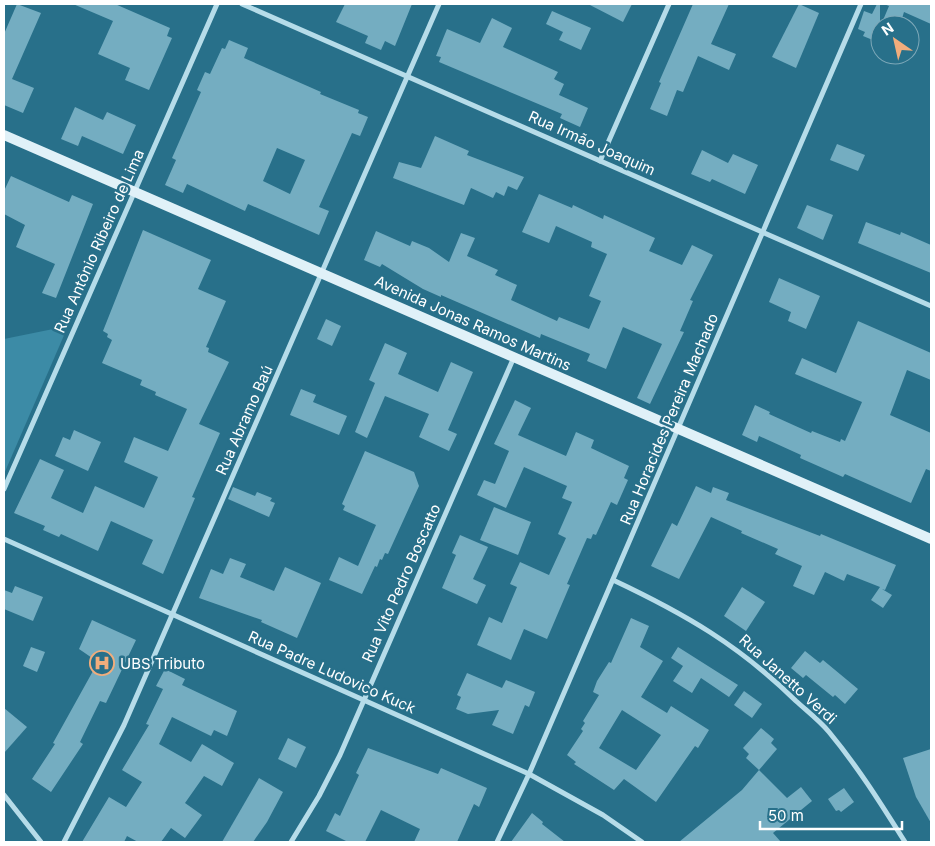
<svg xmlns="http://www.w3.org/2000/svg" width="935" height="846" viewBox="0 0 935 846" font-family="Inter,sans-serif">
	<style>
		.green { fill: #3c8ba6 }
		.building { fill: #74adc1; fill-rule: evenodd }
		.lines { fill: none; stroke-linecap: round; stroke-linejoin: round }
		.minor { stroke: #b6dce9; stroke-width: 5 }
		.secondary { stroke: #e0f1f8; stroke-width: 10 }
		.labels { text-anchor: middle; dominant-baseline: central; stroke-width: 5; stroke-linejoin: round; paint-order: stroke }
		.street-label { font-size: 15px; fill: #fff; stroke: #28708a }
		.poi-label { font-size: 15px; fill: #fff; stroke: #28708a; text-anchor: start }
	</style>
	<rect width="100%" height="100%" fill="#28708a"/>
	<polygon class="green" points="68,326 4,474 4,339"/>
	<g class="building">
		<polygon points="17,4 41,13 12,79 34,88 23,113 4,105 4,34"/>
		<polygon points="73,4 115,4 170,28 167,36 172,38 149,90 125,80 130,68 98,54 113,21"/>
		<polygon points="345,4 412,4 395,46 385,41 381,50 365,43 368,36 336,22"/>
		<polygon points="588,4 632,4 623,22"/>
		<polygon points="693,4 729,4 711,44 736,54 729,70 698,56 683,92 677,90 667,116 650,109 661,83 659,82"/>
		<polygon points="799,4 819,13 796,68 772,57"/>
		<polygon points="877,4 880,4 880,43 863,36 865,32 858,29 864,11 872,14"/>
		<polygon points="884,4 931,4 931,24 904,12 900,25 881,25 889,6"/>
		<polygon points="552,11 591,28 581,50 559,40 563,32 546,24"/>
		<polygon points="492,18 512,28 503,47 558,72 554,79 564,84 559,95 588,108 580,127 560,118 562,114 439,62 441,57 436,56 447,29 480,43"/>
		<path d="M229,40L248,48L244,58L321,92L320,94L359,110L358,113L368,117L360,136L352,133L319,207L329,211L319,235L248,204L245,211L187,184L183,193L165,185L176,160L172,158L201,92L197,90L205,72L210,74L222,48L225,49ZM277,148L305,160L290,194L263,181Z"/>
		<polygon points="75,107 103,120 107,112 136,125 123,154 82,136 78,146 61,139"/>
		<polygon points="435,136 469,151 467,155 524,177 517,190 508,186 504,196 496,192 493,198 471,188 464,205 393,178 399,162 421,168"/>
		<polygon points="837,144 865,155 858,171 830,160"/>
		<polygon points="702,150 728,163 733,154 758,165 745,194 712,179 710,182 691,174"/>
		<polygon points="11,176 69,202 72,195 93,204 56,298 42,293 55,264 16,247 25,225 4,214 4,191"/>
		<polygon points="539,194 572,208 573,205 603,219 604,215 655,238 649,251 682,265 692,245 713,255 690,300 693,301 680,331 684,332 650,404 637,398 662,344 623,327 606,369 587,361 590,354 541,334 540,338 441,295 441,297 423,289 382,264 380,267 364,260 376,231 410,246 412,241 429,248 449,262 461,233 475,238 467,256 498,270 495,275 517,285 511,300 557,321 559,317 589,329 601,301 589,296 607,254 591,247 592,242 556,226 549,243 522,232"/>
		<polygon points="807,205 833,215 823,240 797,228"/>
		<polygon points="866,222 900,235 901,232 931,245 931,273 858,243"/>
		<polygon points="143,230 211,260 198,289 226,301 206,347 209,348 208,352 229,362 199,424 220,433 192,497 195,498 163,574 142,564 153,540 111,521 98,551 61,534 59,537 43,530 45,526 14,513 40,459 64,470 51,498 83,513 95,486 144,508 158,477 124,462 134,437 168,451 187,409 155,395 156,392 140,385 142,380 102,363 112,340 107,337 108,334 103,331"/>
		<polygon points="779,278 820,296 806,329 788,321 791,312 769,302"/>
		<polygon points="326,319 341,326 332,346 317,339"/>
		<polygon points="858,321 931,353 931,380 907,370 890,415 931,433 931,471 926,469 911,503 845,474 843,477 800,458 801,455 759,436 757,442 742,435 755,405 770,412 769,414 811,433 812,431 840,442 841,439 845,441 862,402 795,374 802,358 836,373"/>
		<polygon points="385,343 407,353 398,374 438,392 451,362 473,372 448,430 457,434 449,451 419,437 429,414 385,396 367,438 355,432 375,383 369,380"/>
		<polygon points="301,389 316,395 313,402 347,416 339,435 290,415"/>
		<polygon points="515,400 531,408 518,435 566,456 576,432 594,440 591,448 629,466 624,478 628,480 617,505 611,502 596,535 593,534 591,539 587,538 567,584 570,585 547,639 524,629 511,660 477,645 489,617 502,623 517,587 510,584 520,562 549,575 566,538 558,534 572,502 562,498 567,486 524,467 506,508 477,495 484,480 495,484 509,451 494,444"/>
		<polygon points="74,430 101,442 88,471 55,456 63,437 70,440"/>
		<polygon points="365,451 414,472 419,486 388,554 385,553 382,560 380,559 377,567 375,566 362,594 329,580 339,557 358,566 376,525 343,510 345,506 342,504"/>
		<polygon points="696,486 711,493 713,487 729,493 726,500 820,536 821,534 896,565 885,590 882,589 892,595 883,608 871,600 880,587 847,574 844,581 825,572 814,595 793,586 802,566 775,554 778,549 741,533 742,531 711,517 679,579 651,566 672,523 677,526"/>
		<polygon points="233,487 255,496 257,492 272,498 270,501 275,503 269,517 228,499"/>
		<polygon points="494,507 531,522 518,555 480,540"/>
		<polygon points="460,535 488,547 473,579 486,585 477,604 442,588 456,555 452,553"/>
		<polygon points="230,558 246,564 240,577 274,591 285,567 321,583 297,638 261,622 262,620 199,598 211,569 223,574"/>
		<polygon points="15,586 43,597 33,621 4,609 4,590 12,593"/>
		<polygon points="742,587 765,602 746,631 724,616"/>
		<path d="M631,618L649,626L640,647L663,661L641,697L667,713L671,706L709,730L698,748L695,746L656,802L624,779L614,790L574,764L576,762L567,755L583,731L581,729L585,723L583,721L599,695L593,692L597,681L609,662L611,663ZM622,710L661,735L636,770L599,748Z"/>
		<polygon points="92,620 136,640 106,703 100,701 80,742 83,744 51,792 32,779 55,744 53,743 98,662 79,649"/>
		<polygon points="31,647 45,652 37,672 23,666"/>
		<polygon points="678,647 738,685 729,697 701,678 692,693 673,681 683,666 671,658"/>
		<polygon points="805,651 820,663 823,660 858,689 845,704 835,695 833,697 806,675 803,678 791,668"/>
		<polygon points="165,669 185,679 182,685 237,711 227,736 214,730 211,736 172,717 159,744 191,762 202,744 234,763 222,786 204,776 185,803 202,815 185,838 171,828 161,842 138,842 127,836 124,842 82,842 109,797 126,807 142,782 122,770 149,725 146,724 163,689 156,686"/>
		<polygon points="467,673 502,688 506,680 535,692 529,707 525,705 513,734 492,725 499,710 468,714 456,709 461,697 457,695"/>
		<polygon points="744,691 762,704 752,718 734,705"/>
		<polygon points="4,708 27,727 4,753"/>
		<polygon points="761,728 774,739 771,743 777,749 759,770 746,758 749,754 743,748"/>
		<polygon points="288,738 306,747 296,768 278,759"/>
		<polygon points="368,748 438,774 441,768 487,788 479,807 474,804 457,842 414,842 420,829 381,810 365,842 348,842 326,831 335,813 340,816 359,775 356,773"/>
		<polygon points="931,749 931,823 916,797 903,758"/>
		<polygon points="759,770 787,798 801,787 812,801 773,833 781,842 679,842 742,790"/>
		<polygon points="259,778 283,792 267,822 253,842 222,842"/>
		<polygon points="844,788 854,802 841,812 839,810 836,811 828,799"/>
		<polygon points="532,813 543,822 542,824 565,842 527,842 533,835 527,842 511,842"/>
	</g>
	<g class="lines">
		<g class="minor">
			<polyline points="242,4 931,306"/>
			<polyline points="600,161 669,4"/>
			<polyline points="4,489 217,4"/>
			<polyline points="4,539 529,774 603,815 642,842"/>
			<path d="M613,580C685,614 739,645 796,701C807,711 820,721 829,732C858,767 881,804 905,842"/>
			<polyline points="4,795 41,842"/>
			<polyline points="64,842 124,725 439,4"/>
			<polyline points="291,842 319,796 340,755 514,357"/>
			<polyline points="497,842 529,774 861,4"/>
		</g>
		<polyline class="secondary" points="4,135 931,539"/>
	</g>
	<defs>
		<symbol id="hospital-ring" viewBox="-11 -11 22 22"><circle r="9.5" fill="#28708a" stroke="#f1ad7c" stroke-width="1.5"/><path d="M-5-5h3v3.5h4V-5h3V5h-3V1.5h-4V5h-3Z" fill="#f1ad7c"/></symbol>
	</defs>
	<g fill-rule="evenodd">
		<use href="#hospital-ring" x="88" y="649" width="28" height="28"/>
	</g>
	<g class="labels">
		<g class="street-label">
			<text transform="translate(592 143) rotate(24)">Rua Irmão Joaquim</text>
			<text transform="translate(99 241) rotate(-66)">Rua Antônio Ribeiro de Lima</text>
			<text transform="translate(473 323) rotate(24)">Avenida Jonas Ramos Martins</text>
			<text transform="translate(669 419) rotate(-67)">Rua Horacides Pereira Machado</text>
			<text transform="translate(244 420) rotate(-66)">Rua Abramo Baú</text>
			<text transform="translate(401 583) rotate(-66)">Rua Vito Pedro Boscatto</text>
			<text transform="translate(332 672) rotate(24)">Rua Padre Ludovico Kuck</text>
			<text transform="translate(788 679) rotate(42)">Rua Janetto Verdi</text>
		</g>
		<g class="poi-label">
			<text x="120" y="663">UBS Tributo</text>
		</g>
	</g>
	<rect width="935" height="846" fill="none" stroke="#ffffff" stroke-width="10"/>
	<g transform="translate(895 40) rotate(326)"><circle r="24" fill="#28708a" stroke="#7ea9b9"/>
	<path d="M0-4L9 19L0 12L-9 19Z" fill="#f1ad7c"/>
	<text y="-8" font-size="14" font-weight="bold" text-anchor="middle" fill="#ffffff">N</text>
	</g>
	<path d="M760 821v8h142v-8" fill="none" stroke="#ffffff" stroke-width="2.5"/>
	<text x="768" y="821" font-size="15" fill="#ffffff" stroke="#28708a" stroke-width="4" paint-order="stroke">50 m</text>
</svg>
